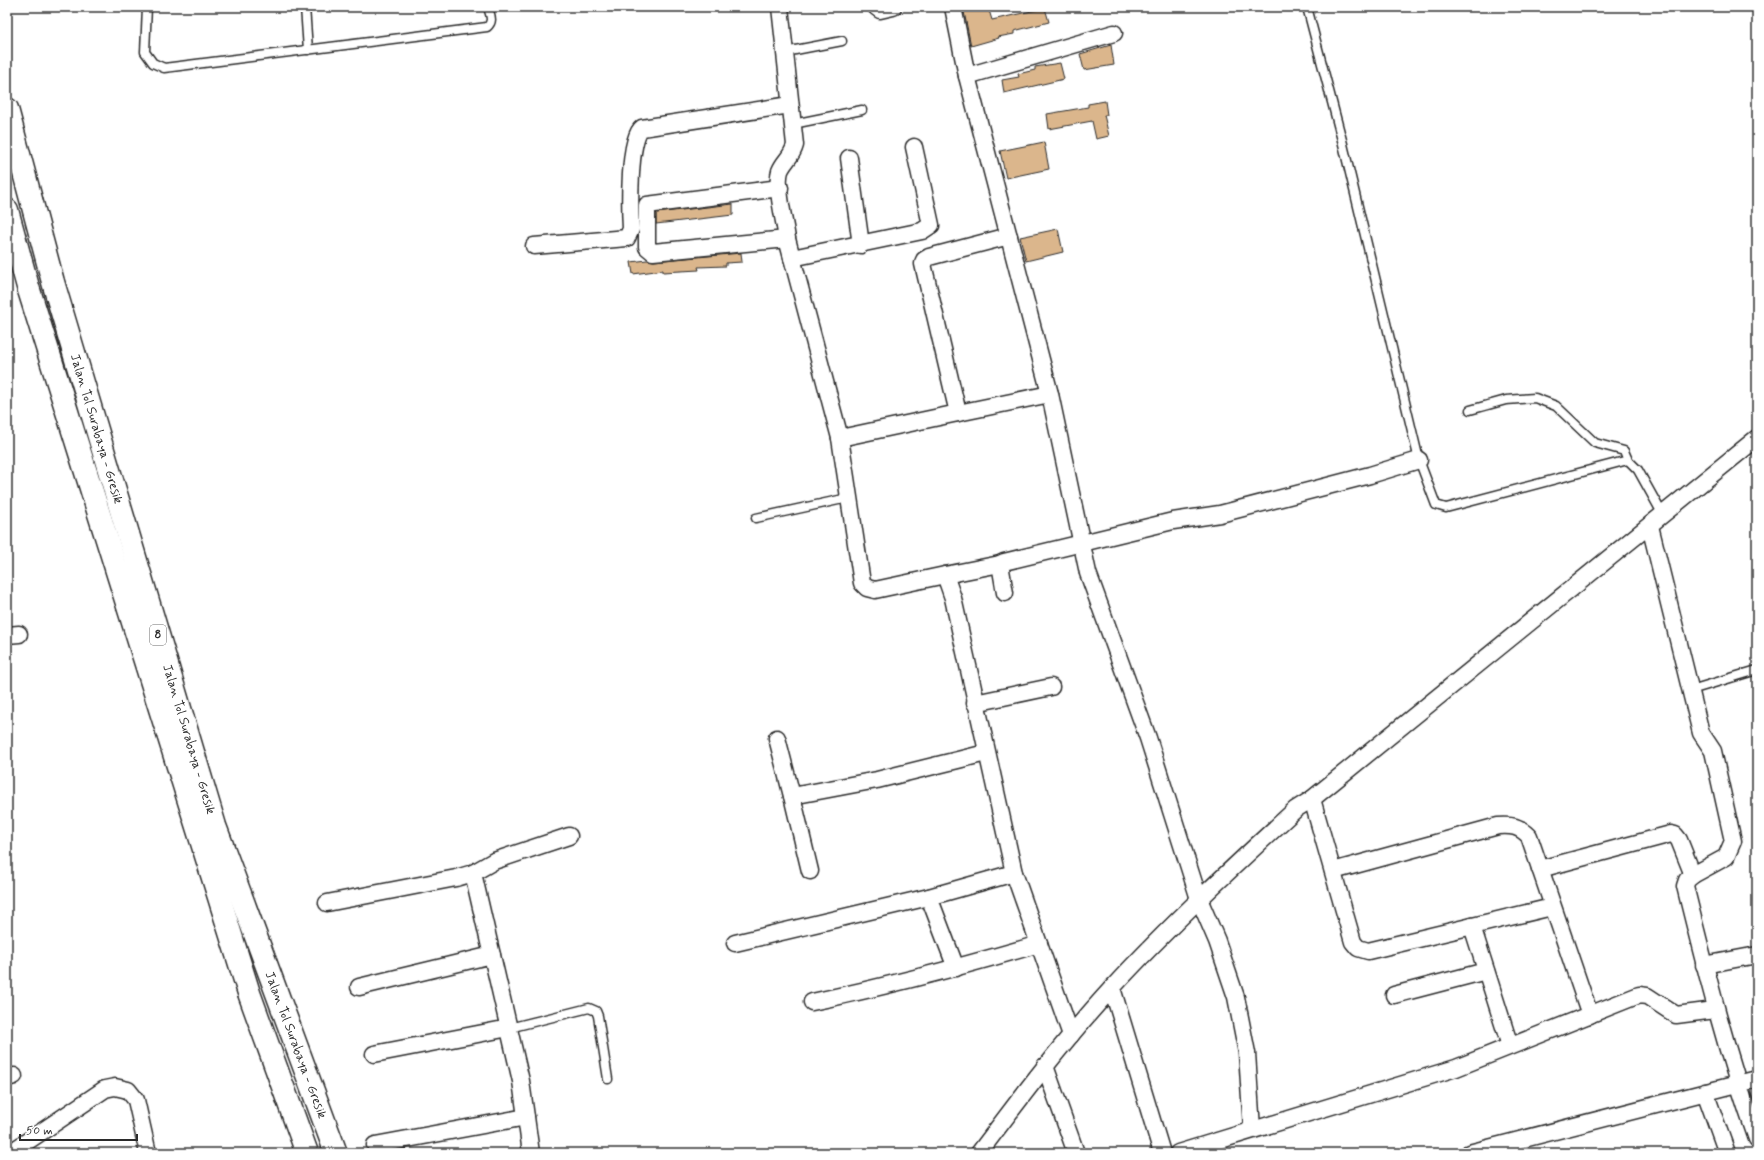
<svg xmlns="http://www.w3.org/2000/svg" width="1764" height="1160" viewBox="0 0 1764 1160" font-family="Mynerve,sans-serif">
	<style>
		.building { fill: #dbb68c; stroke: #2b2b2b }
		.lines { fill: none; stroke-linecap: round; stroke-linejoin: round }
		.lane-casing { stroke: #2b2b2b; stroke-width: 11 }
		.street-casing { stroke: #2b2b2b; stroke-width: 19 }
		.highway-casing { stroke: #2b2b2b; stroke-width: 25 }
		.lane { stroke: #fff; stroke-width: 8 }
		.street { stroke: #fff; stroke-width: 16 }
		.highway { stroke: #fff; stroke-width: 22 }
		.labels { text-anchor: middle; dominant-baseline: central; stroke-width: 3; stroke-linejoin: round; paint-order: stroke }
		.shield { fill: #fff; stroke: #6b6b6b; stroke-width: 1 }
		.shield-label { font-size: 12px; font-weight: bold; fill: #2b2b2b }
		.street-label { font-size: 13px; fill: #2b2b2b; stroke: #fff }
	</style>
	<rect width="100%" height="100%" fill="#fff"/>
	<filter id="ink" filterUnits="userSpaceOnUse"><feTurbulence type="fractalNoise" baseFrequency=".025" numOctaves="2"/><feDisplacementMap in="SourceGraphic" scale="8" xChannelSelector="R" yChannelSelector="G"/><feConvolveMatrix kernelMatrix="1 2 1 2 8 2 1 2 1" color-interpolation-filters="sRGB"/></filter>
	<g filter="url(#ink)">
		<g class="building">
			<polygon points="963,7 988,7 992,20 1045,8 1049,22 1014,31 1014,34 998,37 999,38 971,46"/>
			<polygon points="1111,45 1114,65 1084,70 1080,54"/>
			<polygon points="1060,63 1064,79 1004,93 1002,80 1019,77 1018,74 1035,70 1035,67"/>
			<polygon points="1105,101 1107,115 1104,115 1109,136 1096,139 1092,121 1049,129 1047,114 1088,107 1088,104"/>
			<polygon points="1044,142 1049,169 1006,178 1000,151"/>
			<polygon points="733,204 733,215 656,224 656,213"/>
			<polygon points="1058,229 1063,252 1026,261 1020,237"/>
			<polygon points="741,253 742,262 726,263 726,266 698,267 699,270 663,272 663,270 633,274 631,262 647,260 654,261"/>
		</g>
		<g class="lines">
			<defs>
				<g id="lane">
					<path d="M147,7L145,52L153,63L164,68L487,27C494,21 490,15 488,7"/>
					<polyline points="305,7 308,50"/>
					<polyline points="1307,7 1343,144 1419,460 1436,505 1446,508 1628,460"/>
					<polyline points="785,52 842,41"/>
					<polyline points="793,124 862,110"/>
					<polyline points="1470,410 1506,400 1535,398 1556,406 1595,443 1624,451 1628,460 1638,470 1663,515"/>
					<polyline points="756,518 848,498"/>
					<polyline points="1691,690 1757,670"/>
					<polyline points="509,1028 589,1008 596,1011 598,1016 608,1079"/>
				</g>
				<g id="street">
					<path d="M780,7L795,145C792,157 784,161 780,171C775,187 785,222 787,239"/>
					<polyline points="876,7 880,10 893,7"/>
					<polyline points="953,7 967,76 1050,394 1088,573 1148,738 1199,899 1217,941 1236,997 1247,1053 1252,1129"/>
					<polyline points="967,76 1114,33"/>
					<polyline points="849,158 861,245"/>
					<polyline points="780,188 647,205 647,247 653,252 787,239 840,438 862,583 867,588 875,590 945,575 953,598 1014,873 1071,1035"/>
					<path d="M534,246L627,238L631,229C630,211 628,138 642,128L790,105"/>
					<polyline points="792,258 922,231 931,225 914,147"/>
					<polyline points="958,413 1050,394"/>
					<polyline points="840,438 958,413 923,264 924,260 929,257 1009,236"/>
					<path d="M1650,526L1701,733L1713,751L1733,841L1726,857L1693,875L1687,880L1685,886C1706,971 1727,1056 1757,1139"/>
					<polyline points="945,575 1000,564"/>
					<polyline points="1005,593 1000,564 1004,562 1173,521 1220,514 1370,475 1419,460"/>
					<polyline points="7,635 19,634"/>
					<polyline points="975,703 1051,687"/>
					<polyline points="777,738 792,796"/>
					<polyline points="1312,799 1353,942 1358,948 1368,951 1552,907"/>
					<polyline points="1540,869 1671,834 1675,835 1679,840 1693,875"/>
					<polyline points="810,871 792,796 877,780 986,753"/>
					<path d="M1333,871L1498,826C1512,825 1519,826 1529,836L1590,1015"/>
					<polyline points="473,873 494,861 569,836"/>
					<polyline points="929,897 956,968"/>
					<polyline points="327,903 456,878 473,873 521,1081 531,1153"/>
					<polyline points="1472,926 1510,1046"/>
					<polyline points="735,943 929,897 1014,873"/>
					<polyline points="1704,965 1757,955"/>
					<polyline points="359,987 492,955"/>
					<polyline points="1112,988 1162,1153"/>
					<polyline points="1394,995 1486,971"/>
					<path d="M812,1002C889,986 964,966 1039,944"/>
					<polyline points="374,1054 509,1028"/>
					<polyline points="1045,1066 1076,1153"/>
					<polyline points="7,1078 14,1076"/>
					<polyline points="1705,1092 1727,1153"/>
					<polyline points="375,1145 526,1117"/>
					<polyline points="10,1153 105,1089 115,1087 128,1090 136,1100 148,1153"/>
					<path d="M979,1153C1021,1097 1064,1040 1112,988C1170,925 1233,867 1296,809L1312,799L1757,438"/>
					<polyline points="1178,1153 1456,1068 1639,995 1647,996 1676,1015 1715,1010"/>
					<polyline points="1469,1153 1757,1079"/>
				</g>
				<g id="highway">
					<path id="s1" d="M7,109L53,282L215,826L336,1153"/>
					<polyline points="7,210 28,287 249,993 307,1153"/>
				</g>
			</defs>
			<use href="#lane" class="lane-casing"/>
			<use href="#street" class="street-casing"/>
			<use href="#highway" class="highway-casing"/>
			<use href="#lane" class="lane"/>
			<use href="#street" class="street"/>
			<use href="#highway" class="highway"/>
		</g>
	</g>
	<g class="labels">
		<rect class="shield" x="150" y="625" width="16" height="20" rx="3"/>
		<g class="shield-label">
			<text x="158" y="635">8</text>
		</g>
		<g class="street-label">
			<text stroke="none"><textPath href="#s1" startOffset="332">Jalan Tol Surabaya - Gresik</textPath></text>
			<text stroke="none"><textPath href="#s1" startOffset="656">Jalan Tol Surabaya - Gresik</textPath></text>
			<text stroke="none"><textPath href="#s1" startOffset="980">Jalan Tol Surabaya - Gresik</textPath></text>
		</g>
	</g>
	<rect width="1764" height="1160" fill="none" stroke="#fff" stroke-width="24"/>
	<rect x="12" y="12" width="1740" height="1136" fill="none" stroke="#2b2b2b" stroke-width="1.5" filter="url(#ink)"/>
	<path d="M20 1134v6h117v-6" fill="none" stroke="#2b2b2b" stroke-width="2"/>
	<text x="26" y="1134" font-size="12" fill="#2b2b2b" stroke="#ffffff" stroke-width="3" paint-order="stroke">50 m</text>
</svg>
